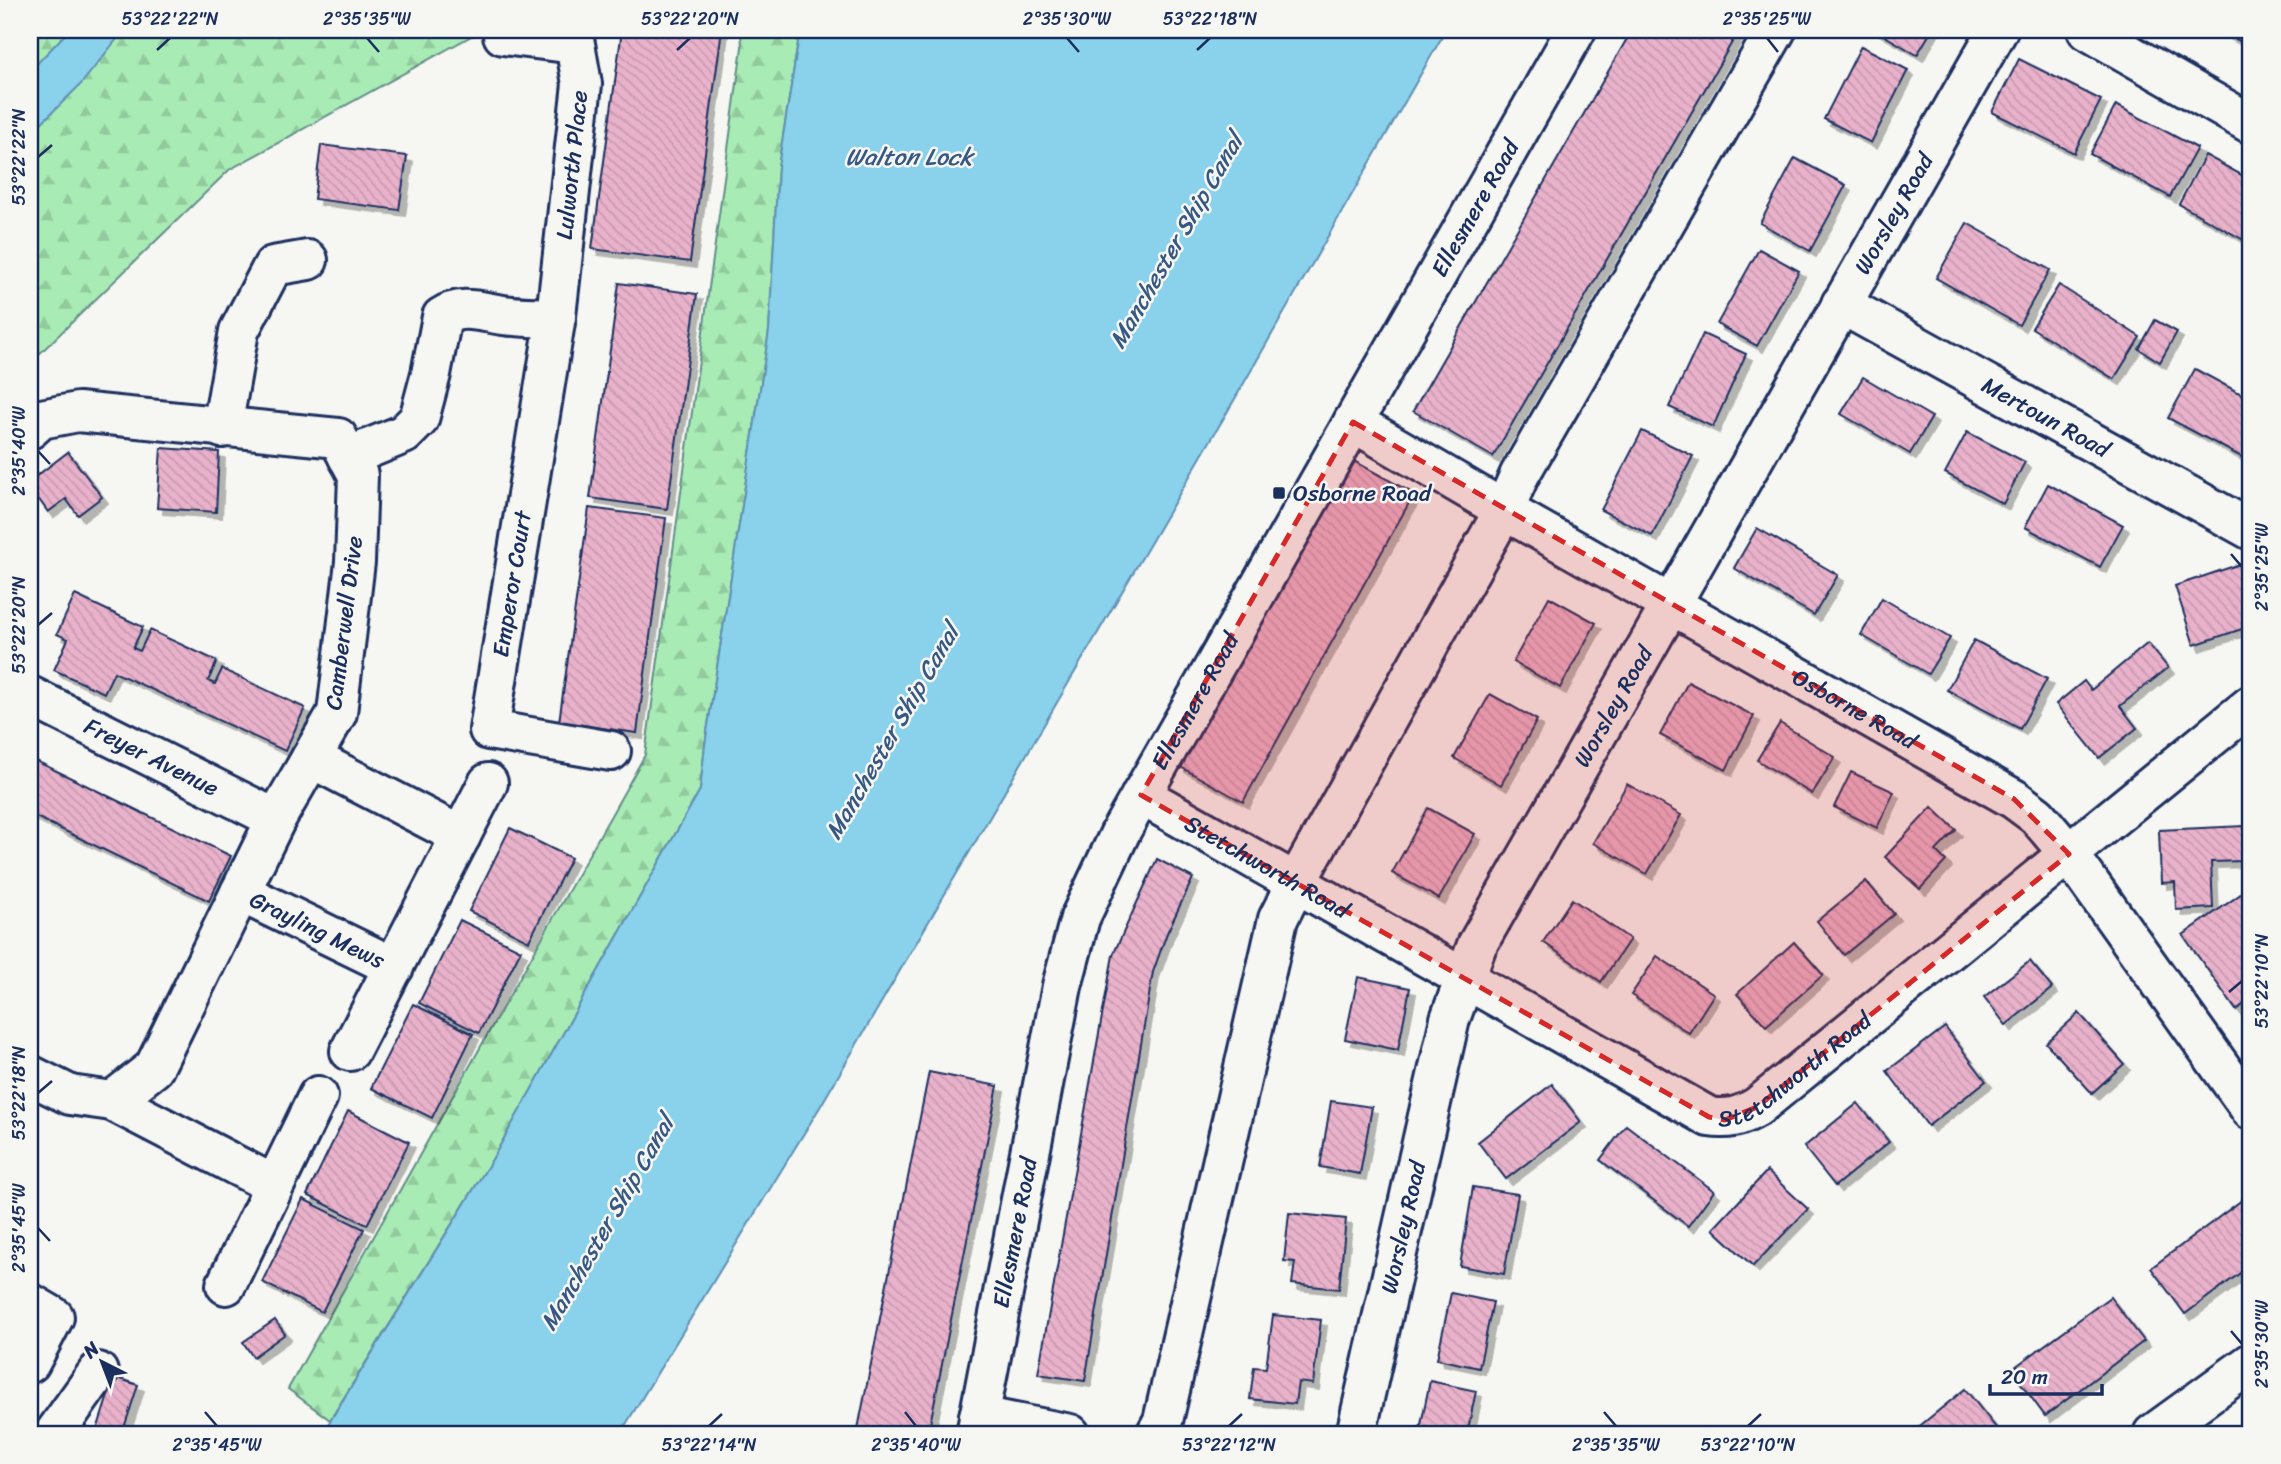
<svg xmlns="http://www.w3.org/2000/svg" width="2281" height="1464" viewBox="0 0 2281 1464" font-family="Sriracha,sans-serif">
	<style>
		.forest { fill: url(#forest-firs); stroke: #628d89; stroke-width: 2 }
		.water { fill: #8ad1ec; stroke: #5e90b3; stroke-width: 2 }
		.building { fill: url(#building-back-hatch); stroke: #1b2f5e; stroke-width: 2; filter: url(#shadow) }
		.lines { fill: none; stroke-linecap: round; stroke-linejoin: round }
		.minor-casing { stroke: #1b2f5e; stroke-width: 44 }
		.major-casing { stroke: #1b2f5e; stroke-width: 44 }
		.minor { stroke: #f6f6f2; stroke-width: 38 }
		.major { stroke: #f6f6f2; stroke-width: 38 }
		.marked { fill: #d62828; fill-opacity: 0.2; stroke: #d62828; stroke-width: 5; stroke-dasharray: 14 9; stroke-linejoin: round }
		.ticks { fill: none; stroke: #1b2f5e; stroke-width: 2.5 }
		.poi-dot { fill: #1b2f5e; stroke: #f6f6f2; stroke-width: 2.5 }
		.labels { text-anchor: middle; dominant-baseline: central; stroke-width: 5; stroke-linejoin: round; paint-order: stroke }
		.street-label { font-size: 23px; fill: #1b2f5e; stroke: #f6f6f2 }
		.poi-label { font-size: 23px; fill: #1b2f5e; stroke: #f6f6f2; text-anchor: start }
		.water-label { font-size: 24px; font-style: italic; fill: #375882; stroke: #f6f6f2 }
		.neatline { fill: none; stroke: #1b2f5e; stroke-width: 2.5 }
		.ticks-label { font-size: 18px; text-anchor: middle; fill: #1b2f5e }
	</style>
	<defs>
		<pattern id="forest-firs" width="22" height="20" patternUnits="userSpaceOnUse" patternTransform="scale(1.75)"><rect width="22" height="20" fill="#a9ebb4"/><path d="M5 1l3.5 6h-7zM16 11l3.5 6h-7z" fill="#91ca9d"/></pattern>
		<pattern id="building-back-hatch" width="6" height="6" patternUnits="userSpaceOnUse" patternTransform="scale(1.75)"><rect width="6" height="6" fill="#e9b2ca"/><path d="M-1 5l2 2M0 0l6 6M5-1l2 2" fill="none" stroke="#c799b0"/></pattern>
		<filter id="shadow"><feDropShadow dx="6" dy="6" stdDeviation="0" flood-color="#0004"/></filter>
	</defs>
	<rect width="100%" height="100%" fill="#f6f6f2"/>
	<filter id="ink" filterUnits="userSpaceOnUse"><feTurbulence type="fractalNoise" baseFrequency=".0143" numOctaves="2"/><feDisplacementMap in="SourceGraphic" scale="14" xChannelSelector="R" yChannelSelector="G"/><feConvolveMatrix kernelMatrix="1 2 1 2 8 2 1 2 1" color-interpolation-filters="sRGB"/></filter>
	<g filter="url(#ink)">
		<g class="forest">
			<polygon points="30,30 482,30 229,170 30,363"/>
			<polygon points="741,30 800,30 778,167 769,331 705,745 700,790 493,1158 330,1420 288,1389 645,755 742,47"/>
		</g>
		<g class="water">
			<polygon points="69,30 124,30 81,84 30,134 30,71"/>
			<polygon points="800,30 1446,30 1236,397 820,1107 620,1434 322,1434 493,1158 700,790 705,745 769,331 778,167"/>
		</g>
		<g class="building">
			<polygon points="622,30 722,30 690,262 592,249"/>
			<polygon points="1632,30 1739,30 1493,457 1413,411"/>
			<polygon points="1875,30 1932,30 1917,55"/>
			<polygon points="2218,30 2251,30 2251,47"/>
			<polygon points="1861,46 1908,70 1871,143 1824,119"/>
			<polygon points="2019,59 2101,100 2074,153 1992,112"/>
			<polygon points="2116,105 2197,148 2170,197 2090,154"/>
			<polygon points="321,145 407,156 399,210 314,199"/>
			<polygon points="2205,155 2251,180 2251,244 2179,204"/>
			<polygon points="1795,158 1846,185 1810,251 1760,223"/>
			<polygon points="1967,223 2050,270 2019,325 1936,278"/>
			<polygon points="1759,249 1799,271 1757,346 1717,324"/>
			<polygon points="619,283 697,294 667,509 590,498"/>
			<polygon points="2059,285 2140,337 2114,379 2032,328"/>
			<polygon points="2155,320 2177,332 2160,362 2139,349"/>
			<polygon points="1703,334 1746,354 1713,427 1669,407"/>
			<polygon points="2195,369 2251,399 2251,462 2168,418"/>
			<polygon points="1863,377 1932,417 1910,454 1841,414"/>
			<polygon points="1642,431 1693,456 1652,536 1601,510"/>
			<polygon points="1967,432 2025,462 2003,504 1945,473"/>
			<polygon points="161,448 219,452 216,512 157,508"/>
			<polygon points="68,452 102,497 78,515 66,499 48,512 30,487 30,481"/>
			<polygon points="1354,461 1414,494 1243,802 1179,766"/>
			<polygon points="2048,484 2123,525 2100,567 2025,527"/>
			<polygon points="589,508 666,518 637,733 559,722"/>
			<polygon points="1757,528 1838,575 1814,615 1734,568"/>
			<polygon points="2246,562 2251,577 2251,626 2194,645 2175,586"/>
			<polygon points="75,595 143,627 133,648 140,651 150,630 217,661 208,681 215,684 222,669 305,708 285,751 114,672 104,693 54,670 68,639 57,634"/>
			<polygon points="1549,597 1596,623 1560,688 1513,662"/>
			<polygon points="1882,598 1950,638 1928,674 1861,635"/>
			<polygon points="1974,640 2047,679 2020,729 1947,690"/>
			<polygon points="2148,643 2168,668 2120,706 2137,728 2099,758 2056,704 2084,681 2091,690"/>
			<polygon points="1688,682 1754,716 1726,770 1660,735"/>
			<polygon points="1490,694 1537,720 1501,785 1454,758"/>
			<polygon points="1780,723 1835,757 1812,794 1757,760"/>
			<polygon points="30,758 231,856 209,901 30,814"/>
			<polygon points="1851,772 1894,792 1877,828 1834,807"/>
			<polygon points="1627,784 1681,815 1647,874 1593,843"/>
			<polygon points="1932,807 1956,830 1936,851 1946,861 1920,889 1885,857"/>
			<polygon points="1428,808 1475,834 1439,899 1392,873"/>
			<polygon points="2244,826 2245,861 2211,862 2213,908 2176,910 2175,882 2161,883 2159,830"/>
			<polygon points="510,828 571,858 529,941 469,911"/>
			<polygon points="1157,859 1193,878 1167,933 1153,972 1085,1381 1038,1374 1113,955"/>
			<polygon points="1866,881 1894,914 1844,955 1817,921"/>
			<polygon points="2245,891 2251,900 2251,999 2236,1010 2183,935"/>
			<polygon points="1572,899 1630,939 1601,982 1543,942"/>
			<polygon points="460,920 521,950 479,1033 419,1003"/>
			<polygon points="1794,942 1823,975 1766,1026 1737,994"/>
			<polygon points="1657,956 1714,994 1689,1033 1631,995"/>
			<polygon points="2030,961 2052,988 2006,1025 1984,997"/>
			<polygon points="1358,977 1410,988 1398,1050 1345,1039"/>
			<polygon points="413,1004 473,1034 432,1118 371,1088"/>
			<polygon points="2079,1013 2124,1064 2092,1093 2046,1043"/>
			<polygon points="1945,1027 1986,1081 1928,1126 1887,1071"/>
			<polygon points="929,1072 998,1086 928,1434 857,1434"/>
			<polygon points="1552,1084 1581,1122 1506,1179 1478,1142"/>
			<polygon points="1331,1101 1372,1107 1360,1174 1320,1167"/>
			<polygon points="1858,1103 1889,1142 1835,1186 1804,1147"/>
			<polygon points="348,1111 409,1142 367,1225 307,1195"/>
			<polygon points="1626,1125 1714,1191 1688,1226 1600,1160"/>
			<polygon points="1767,1171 1808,1209 1753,1266 1713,1229"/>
			<polygon points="1473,1187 1518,1194 1504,1274 1460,1266"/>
			<polygon points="2246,1197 2251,1205 2251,1265 2185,1314 2151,1268"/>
			<polygon points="303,1199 364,1229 322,1312 262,1282"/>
			<polygon points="1289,1213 1346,1219 1339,1289 1292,1284 1295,1262 1284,1261"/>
			<polygon points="1451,1293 1493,1302 1479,1368 1437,1359"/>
			<polygon points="2110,1297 2144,1341 2045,1416 2011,1370"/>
			<polygon points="1273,1315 1321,1320 1313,1384 1298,1382 1295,1404 1250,1399 1254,1367 1266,1368"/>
			<polygon points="275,1320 285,1334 253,1357 243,1342"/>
			<polygon points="114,1377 138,1385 122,1434 111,1434 97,1430"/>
			<polygon points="1430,1381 1476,1391 1467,1434 1419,1434"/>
			<polygon points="1965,1389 2001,1434 1910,1434"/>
			<polygon points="246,1424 251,1434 229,1434 228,1432"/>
		</g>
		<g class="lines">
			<defs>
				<g id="minor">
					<polyline points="2087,30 2251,124"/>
					<polyline points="503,35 575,44 582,84 556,316 489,730 611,751"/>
					<path id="s1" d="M1841,304L2251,530"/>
					<path id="s2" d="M1353,422L1504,510L2014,799L2037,816L2069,854L2251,1110"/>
					<polyline points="222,428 239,331 273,266 308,260"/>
					<polyline points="30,429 41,419 78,412 338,438 358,475 355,562 337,713 276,819 154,1068 112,1101 70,1095 30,1075"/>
					<path d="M348,457L404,434L419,419L431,374L442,317C461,304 481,312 503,315C518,317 533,317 549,318L556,316"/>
					<path id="s3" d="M30,696L276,819"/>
					<polyline points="311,758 461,836"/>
					<path id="s4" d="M1141,795L1709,1117C1728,1120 1740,1117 1757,1107L2251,705"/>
					<path id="s5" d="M240,892L394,967"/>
					<polyline points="350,1051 488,783"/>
					<polyline points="112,1101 274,1185"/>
					<polyline points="226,1285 318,1096"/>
					<polyline points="30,1303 54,1317 30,1363"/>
					<polyline points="979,1416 1070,1434"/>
					<polyline points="54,1434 98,1372"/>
					<polyline points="1156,1434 1163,1421 1278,919 1296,883 1504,510 1520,474 1776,30"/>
					<path id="s6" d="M1356,1434L1450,1019L1477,945L1998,30"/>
				</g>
				<g id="major">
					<path id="s7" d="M976,1434L1062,986L1080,918L1122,829L1576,30"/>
					<polyline points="2153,1434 2251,1363"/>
				</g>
			</defs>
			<use href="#minor" class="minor-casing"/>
			<use href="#major" class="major-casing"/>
			<use href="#minor" class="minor"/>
			<use href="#major" class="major"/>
		</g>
	</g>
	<path class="marked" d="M1353,422L2014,799L2069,854L1757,1107L1725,1120L1709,1117L1141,795Z"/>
	<path class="ticks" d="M367,38L379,52M1067,38L1079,52M1767,38L1778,52M157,50L170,38M677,50L690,38M1197,50L1210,38M38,157L52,145M38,451L50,464M2231,554L2242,567M38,625L52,613M2229,992L2242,981M38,1093L52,1081M38,1228L50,1241M2231,1331L2242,1344M205,1412L217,1426M905,1412L916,1426M1604,1412L1616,1426M709,1426L722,1414M1229,1426L1242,1414M1748,1426L1761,1414"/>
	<rect class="poi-dot" x="1272" y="486" width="14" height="14" rx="3.5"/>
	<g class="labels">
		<g class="street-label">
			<text transform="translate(572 165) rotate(-84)">Lulworth Place</text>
			<text stroke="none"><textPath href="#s7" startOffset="1339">Ellesmere Road</textPath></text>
			<text stroke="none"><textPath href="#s6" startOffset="1346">Worsley Road</textPath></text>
			<text stroke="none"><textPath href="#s1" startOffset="234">Mertoun Road</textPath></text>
			<text transform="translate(512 584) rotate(-81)">Emperor Court</text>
			<text transform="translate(344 623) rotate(-83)">Camberwell Drive</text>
			<text stroke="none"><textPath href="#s7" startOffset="772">Ellesmere Road</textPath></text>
			<text stroke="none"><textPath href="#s6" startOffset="779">Worsley Road</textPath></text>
			<text stroke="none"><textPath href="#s2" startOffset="578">Osborne Road</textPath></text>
			<text stroke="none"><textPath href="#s3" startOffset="136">Freyer Avenue</textPath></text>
			<text stroke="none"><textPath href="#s4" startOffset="145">Stetchworth Road</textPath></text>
			<text stroke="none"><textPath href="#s5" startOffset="86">Grayling Mews</textPath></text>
			<text stroke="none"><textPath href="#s4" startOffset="754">Stetchworth Road</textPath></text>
			<text stroke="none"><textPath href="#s6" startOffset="212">Worsley Road</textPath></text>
			<text stroke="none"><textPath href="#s7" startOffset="205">Ellesmere Road</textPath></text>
		</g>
		<g class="poi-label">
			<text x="1293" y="493">Osborne Road</text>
		</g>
		<g class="water-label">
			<text x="909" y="157">Walton Lock</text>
			<text transform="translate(1176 241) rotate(-60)">Manchester Ship Canal</text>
			<text transform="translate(892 732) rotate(-60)">Manchester Ship Canal</text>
			<text transform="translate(607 1223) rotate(-60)">Manchester Ship Canal</text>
		</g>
	</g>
	<rect width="2281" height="1464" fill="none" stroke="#f6f6f2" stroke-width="77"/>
	<g transform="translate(102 1362) rotate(318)" stroke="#f6f6f2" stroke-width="5" paint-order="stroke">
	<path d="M0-5L12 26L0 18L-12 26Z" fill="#1b2f5e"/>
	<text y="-10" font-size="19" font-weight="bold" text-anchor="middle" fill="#1b2f5e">N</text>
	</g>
	<path d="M1990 1384v10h112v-10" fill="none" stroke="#1b2f5e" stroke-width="3.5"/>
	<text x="2001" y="1384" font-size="21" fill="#1b2f5e" stroke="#f6f6f2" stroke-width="5" paint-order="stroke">20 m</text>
	<rect x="38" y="38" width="2204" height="1388" class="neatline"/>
	<g class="ticks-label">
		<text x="170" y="25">53°22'22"N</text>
		<text x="367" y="25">2°35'35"W</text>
		<text x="690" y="25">53°22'20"N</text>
		<text x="1067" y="25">2°35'30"W</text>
		<text x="1210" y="25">53°22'18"N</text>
		<text x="1767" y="25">2°35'25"W</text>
		<text transform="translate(19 157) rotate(-90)" y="6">53°22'22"N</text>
		<text transform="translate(19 451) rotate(-90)" y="6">2°35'40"W</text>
		<text transform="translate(2262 567) rotate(-90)" y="6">2°35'25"W</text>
		<text transform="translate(19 625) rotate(-90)" y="6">53°22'20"N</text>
		<text transform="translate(2262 981) rotate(-90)" y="6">53°22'10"N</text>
		<text transform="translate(19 1093) rotate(-90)" y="6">53°22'18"N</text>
		<text transform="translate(19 1228) rotate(-90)" y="6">2°35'45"W</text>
		<text transform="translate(2262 1344) rotate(-90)" y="6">2°35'30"W</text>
		<text x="217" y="1451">2°35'45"W</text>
		<text x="709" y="1451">53°22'14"N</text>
		<text x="916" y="1451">2°35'40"W</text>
		<text x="1229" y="1451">53°22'12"N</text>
		<text x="1616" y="1451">2°35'35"W</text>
		<text x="1748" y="1451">53°22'10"N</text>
	</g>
</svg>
